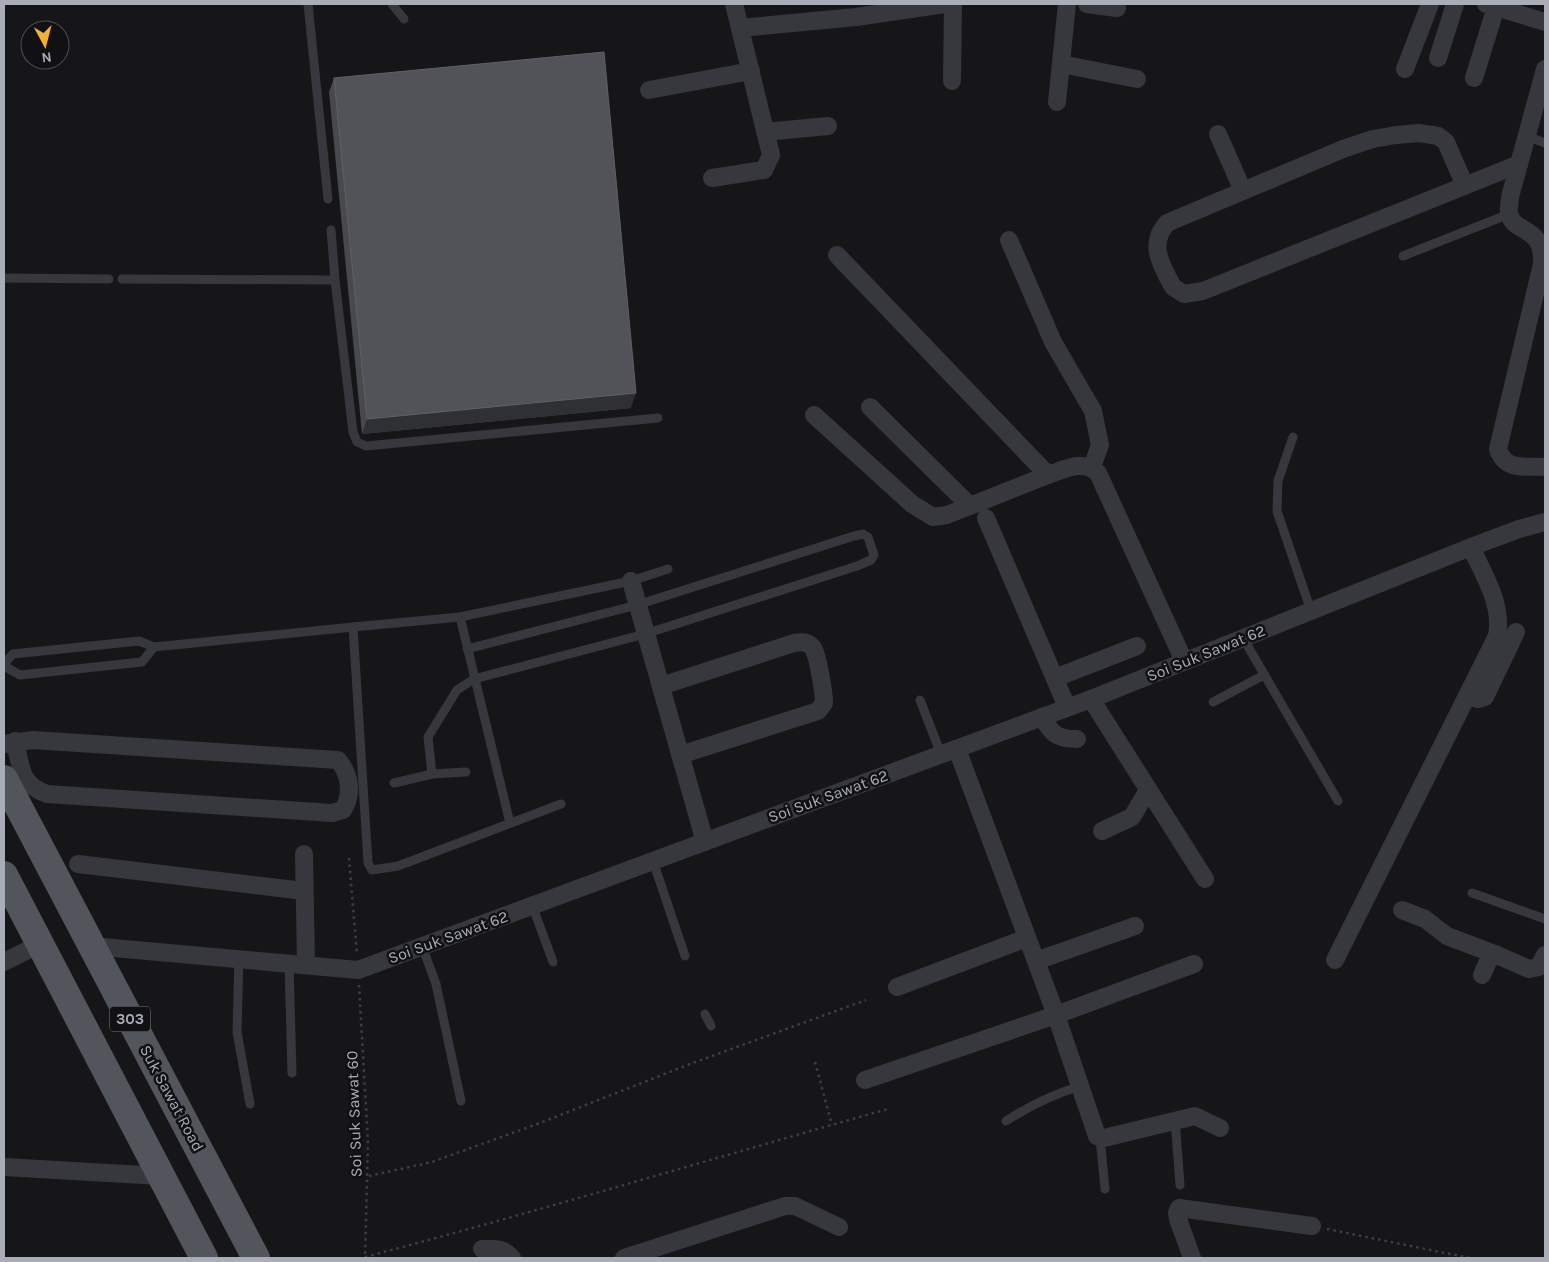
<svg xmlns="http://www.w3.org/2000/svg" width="1549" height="1262" viewBox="0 0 1549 1262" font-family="Karla,sans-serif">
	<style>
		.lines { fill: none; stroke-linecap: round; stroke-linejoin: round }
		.path { stroke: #3d3f44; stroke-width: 2.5; stroke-dasharray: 2.5 4; stroke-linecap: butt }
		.lane { stroke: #37383d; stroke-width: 9 }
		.street { stroke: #37383d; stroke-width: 18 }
		.primary { stroke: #53555c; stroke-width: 28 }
		.wall { fill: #47494d }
		.shaded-wall { fill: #2f3033 }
		.building { fill: #525359; stroke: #5f6168 }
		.labels { text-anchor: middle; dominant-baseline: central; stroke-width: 5; stroke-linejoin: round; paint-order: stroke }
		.shield { fill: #111113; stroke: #7b7e86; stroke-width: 1 }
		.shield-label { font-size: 15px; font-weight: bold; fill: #a8adb8 }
		.street-label { font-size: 16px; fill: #a8adb8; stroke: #111113 }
	</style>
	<rect width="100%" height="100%" fill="#161618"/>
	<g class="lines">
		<g class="path">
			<polyline points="349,858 357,955"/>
			<polyline points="359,985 368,1142 365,1257"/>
			<polyline points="815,1062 832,1125"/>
			<polyline points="369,1176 432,1162 540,1123 690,1064 866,1000"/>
			<polyline points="1327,1229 1470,1258"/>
			<path d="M365,1257C540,1211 714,1158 888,1109"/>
		</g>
		<g class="lane">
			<polyline points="308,4 328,199"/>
			<polyline points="392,4 404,19"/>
			<polyline points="1527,136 1545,143"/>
			<polyline points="331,230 335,280"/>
			<polyline points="1403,256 1509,214"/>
			<polyline points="4,278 109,279"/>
			<polyline points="122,279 335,280 353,432 357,442 366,446 658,418"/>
			<polyline points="1293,437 1278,481 1277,511 1311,611"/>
			<polyline points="460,617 510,823"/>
			<polyline points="353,627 460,617 631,581 668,569"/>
			<polyline points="1243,638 1338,801"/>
			<polyline points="4,664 13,654 139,641 154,647 353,627 368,863 372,870 398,866 561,804"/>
			<polyline points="4,666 20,675 142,662 154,647"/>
			<polyline points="920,700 941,754"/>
			<polyline points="1213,702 1264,675"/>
			<polyline points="466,772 432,774 428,737 457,690 474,679 645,634 857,566 871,560 874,555 868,537 863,534 854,536 637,605 467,649"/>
			<polyline points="394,783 432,774"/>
			<polyline points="653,861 685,956"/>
			<polyline points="1472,893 1545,919"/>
			<polyline points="532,905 553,962"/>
			<polyline points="422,946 436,984 461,1101"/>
			<polyline points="239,958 237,1032 250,1104"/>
			<polyline points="289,963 292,1073"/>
			<polyline points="705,1014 711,1026"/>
			<polyline points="1175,1119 1180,1185"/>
			<path d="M1006,1121C1031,1105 1053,1094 1081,1086"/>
			<polyline points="1100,1138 1105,1189"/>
		</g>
		<g class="street">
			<polyline points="1087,4 1117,8"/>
			<polyline points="1486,4 1545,22"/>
			<polyline points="740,28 856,17 945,4"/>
			<polyline points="1438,58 1455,4"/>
			<polyline points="1061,64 1137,79"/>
			<polyline points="1405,69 1430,4"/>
			<path d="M1545,69L1510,197C1510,202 1508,209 1509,213C1513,235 1544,224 1542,264L1498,449C1505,471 1525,466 1545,467"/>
			<polyline points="1474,78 1496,7"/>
			<polyline points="952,81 953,4"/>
			<polyline points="649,90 751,71"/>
			<polyline points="1057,102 1067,4"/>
			<polyline points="765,132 828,126"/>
			<polyline points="1218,134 1243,191"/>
			<polyline points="712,178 764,170 771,155 734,4"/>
			<path d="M1465,186L1446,142L1438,136L1419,133L1396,135L1373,139L1343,149L1167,223C1148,244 1161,265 1173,287L1184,294L1203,291L1519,164"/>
			<polyline points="1009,240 1053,342 1093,411 1100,445 1092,467"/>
			<path d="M837,255L1048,475C1065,469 1084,459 1098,473L1184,661"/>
			<polyline points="870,407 970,506"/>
			<polyline points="814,415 912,504 933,517 947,515 1048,475"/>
			<polyline points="986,518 1067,707"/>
			<polyline points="631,581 705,842"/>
			<polyline points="1055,678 1137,646"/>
			<path d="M661,686L794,643C801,642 808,641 813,648C818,656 824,693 824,703L818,711L680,755"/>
			<polyline points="1467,696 1478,699 1485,697 1516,632"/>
			<polyline points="1091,699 1205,879"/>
			<path d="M1042,717C1052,734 1057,739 1077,739"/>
			<path d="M4,744L33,740L338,760C350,774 353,794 343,810L332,813L47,794C20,785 21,767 15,741"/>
			<polyline points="957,749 1056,1015 1097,1136 1104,1138 1195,1116 1220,1128"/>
			<polyline points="1102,831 1132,817 1148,790"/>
			<polyline points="304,854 306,964"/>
			<polyline points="78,864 304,891"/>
			<polyline points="1402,910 1425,919 1447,936 1497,955"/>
			<polyline points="91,946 358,970 1091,699 1471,547 1519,529 1545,522"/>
			<path d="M1335,960L1497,636C1503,604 1484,576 1471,547"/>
			<polyline points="1036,961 1135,926"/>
			<polyline points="4,962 40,944"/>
			<polyline points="1482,975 1489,959 1497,955 1529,969 1539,967 1545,955"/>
			<polyline points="897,987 1027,938"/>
			<polyline points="865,1080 1056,1015 1194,964"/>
			<polyline points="4,1167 161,1176"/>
			<path d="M482,1249C495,1249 503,1247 512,1258"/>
			<polyline points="624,1258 785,1206 795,1206 839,1227"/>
			<polyline points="1192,1258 1178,1219 1177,1213 1179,1208 1312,1226"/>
		</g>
		<g class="primary">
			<polyline points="4,779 256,1258"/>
			<polyline points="4,875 204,1258"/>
		</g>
	</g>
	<polygon class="wall" points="334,78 631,408 362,434 329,92"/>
	<polygon class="shaded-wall" points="636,393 631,408 362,434 367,419"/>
	<polygon class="building" points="604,52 636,393 367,419 334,78"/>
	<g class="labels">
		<rect class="shield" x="110" y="1006.5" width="40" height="25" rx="4"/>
		<g class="shield-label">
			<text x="130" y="1019">303</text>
		</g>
		<g class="street-label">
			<text transform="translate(1206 653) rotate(-22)">Soi Suk Sawat 62</text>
			<text transform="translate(828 796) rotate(-20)">Soi Suk Sawat 62</text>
			<text transform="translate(448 937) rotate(-20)">Soi Suk Sawat 62</text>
			<text transform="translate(172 1098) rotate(62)">Suk Sawat Road</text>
			<text transform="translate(354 1114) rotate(-92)">Soi Suk Sawat 60</text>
		</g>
	</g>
	<rect width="1549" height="1262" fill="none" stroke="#a8adb8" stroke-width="10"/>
	<g transform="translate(45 45) rotate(173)"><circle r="24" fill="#111113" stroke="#4d4f55"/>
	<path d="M0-4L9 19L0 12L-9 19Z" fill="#f2b134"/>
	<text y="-8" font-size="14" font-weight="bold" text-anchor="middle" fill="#a8adb8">N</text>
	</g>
</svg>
